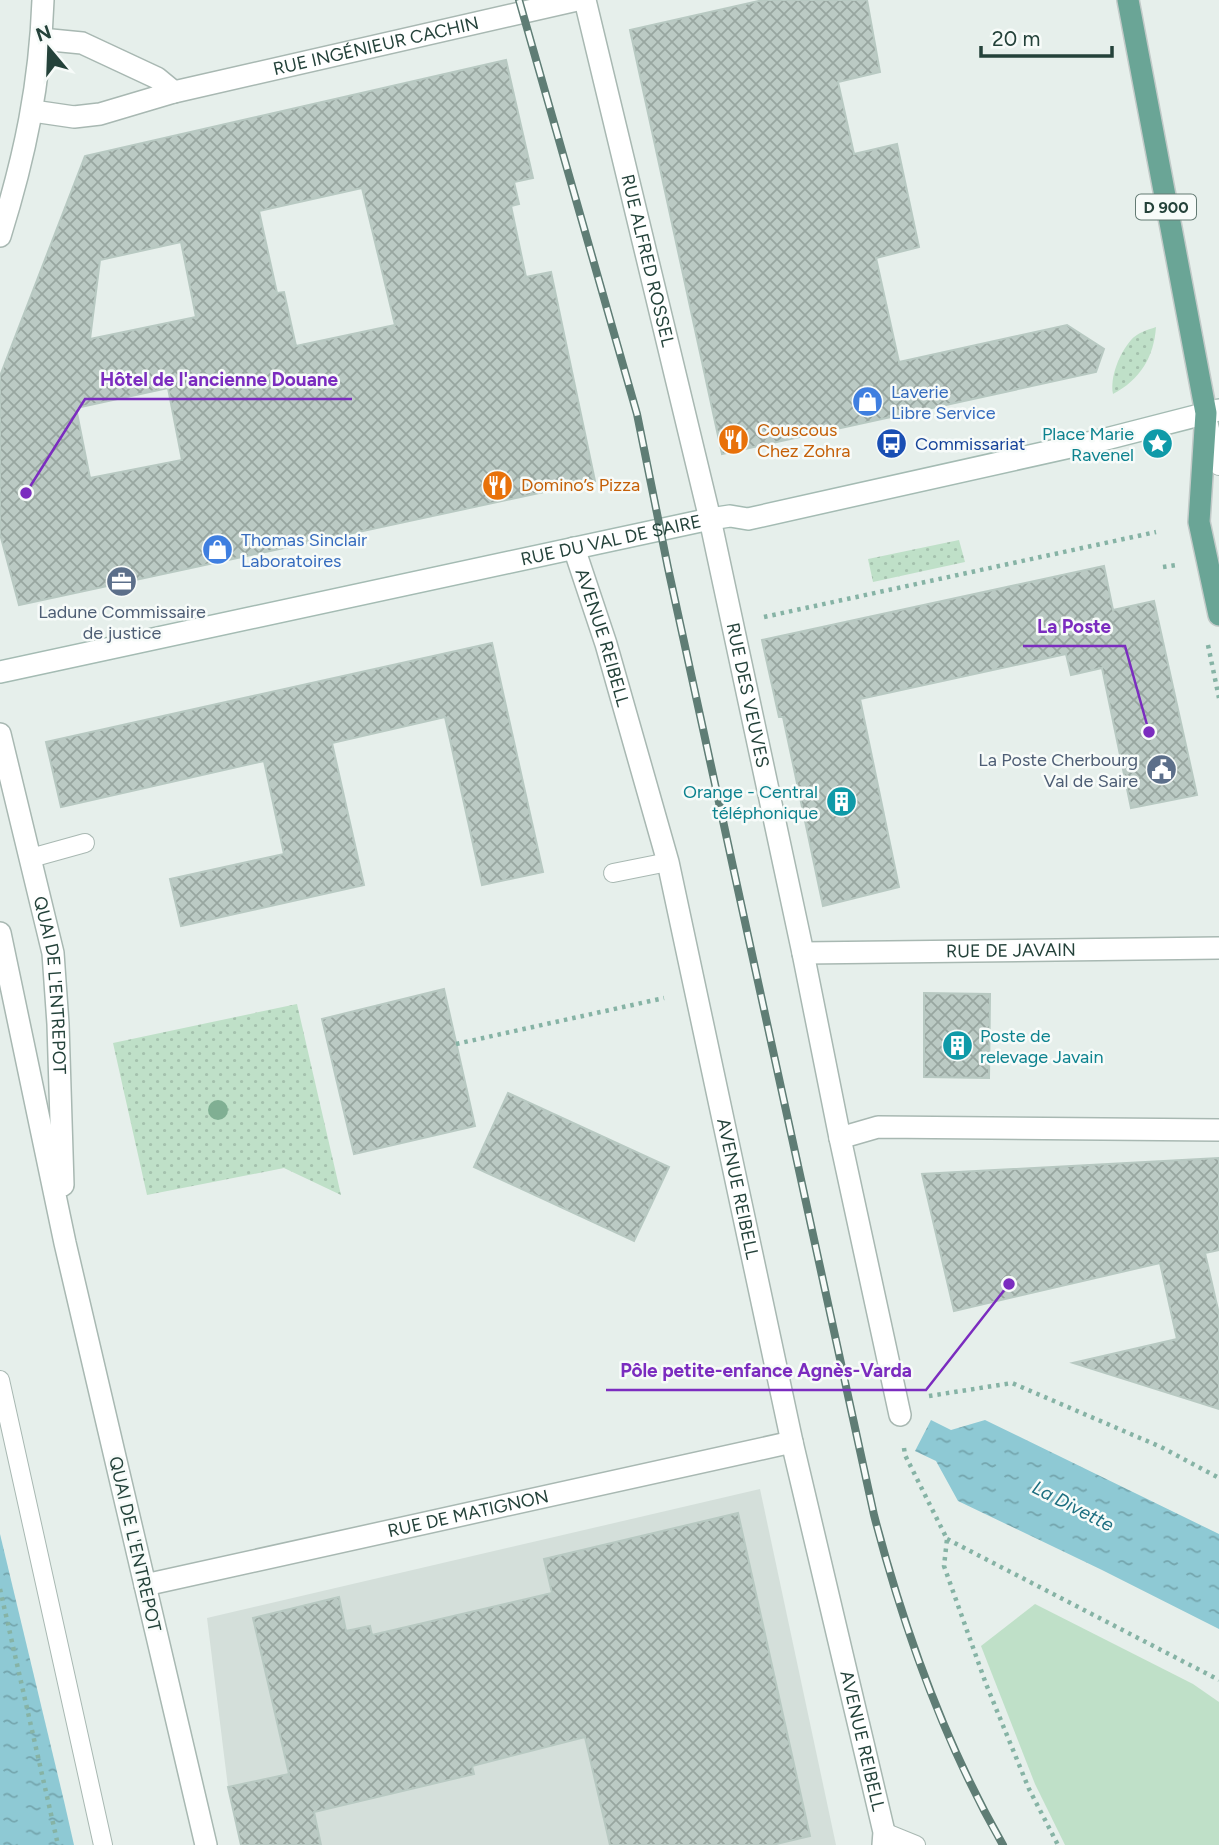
<svg xmlns="http://www.w3.org/2000/svg" width="1219" height="1845" viewBox="0 0 1219 1845" font-family="Figtree,sans-serif">
	<style>
		.built { fill: #d4dfda }
		.grass { fill: url(#grass-dots) }
		.garden { fill: #bfe0c8 }
		.water { fill: url(#water-ripples) }
		.building { fill: url(#building-cross-hatch); stroke: #b8c9c2; stroke-width: 2; fill-rule: evenodd }
		.lines { fill: none; stroke-linecap: round; stroke-linejoin: round }
		.service-casing { stroke: #a8b8b2; stroke-width: 20 }
		.minor-casing { stroke: #a8b8b2; stroke-width: 24 }
		.tertiary-casing { stroke: #a8b8b2; stroke-width: 24 }
		.secondary-casing { stroke: #a4bbb3; stroke-width: 24 }
		.primary-casing { stroke: #c2cac8; stroke-width: 24 }
		.path { stroke: #86b3a5; stroke-width: 4.5; stroke-dasharray: 3.5 5; stroke-linecap: butt }
		.service { stroke: #fff; stroke-width: 18 }
		.minor { stroke: #fff; stroke-width: 21 }
		.tertiary { stroke: #fff; stroke-width: 21 }
		.secondary { stroke: #fff; stroke-width: 21 }
		.primary { stroke: #6aa596; stroke-width: 21 }
		.rail-casing { stroke: #5f7d75; stroke-width: 8 }
		.rail { stroke: #f7fbf9; stroke-width: 5; stroke-dasharray: 16; stroke-linecap: butt }
		.tree { fill: #80af93 }
		.labels { text-anchor: middle; dominant-baseline: central; stroke-width: 5; stroke-linejoin: round; paint-order: stroke }
		.shield { fill: #f7fbf9; stroke: #637a73; stroke-width: 2 }
		.shield-label { font-size: 16px; font-weight: bold; fill: #24423a }
		.street-label { font-size: 18px; fill: #24423a; stroke: #f7fbf9 }
		.shop-label { font-size: 18px; fill: #366cbe; stroke: #f7fbf9; text-anchor: start }
		.food-label { font-size: 18px; fill: #c56008; stroke: #f7fbf9; text-anchor: start }
		.culture-label { font-size: 18px; fill: #0d838f; stroke: #f7fbf9; text-anchor: end }
		.transit-label { font-size: 18px; fill: #164399; stroke: #f7fbf9; text-anchor: start }
		.service-label { font-size: 18px; fill: #4e5e75; stroke: #f7fbf9 }
		.water-label { font-size: 19px; font-style: italic; fill: #1c6f80; stroke: #f7fbf9 }
		.leader { fill: none; stroke: #7b2cbf; stroke-width: 2.5 }
		.callout-dot { fill: #7b2cbf; stroke: #f7fbf9; stroke-width: 2.5 }
		.callout-label { font-size: 19px; text-anchor: middle; font-weight: bold; fill: #7b2cbf; stroke: #f7fbf9; stroke-width: 5; stroke-linejoin: round; paint-order: stroke }
	</style>
	<defs>
		<pattern id="grass-dots" width="8" height="8" patternUnits="userSpaceOnUse" patternTransform="scale(1.75)"><rect width="8" height="8" fill="#bfe0c8"/><path d="M2 2h.1M6 6h.1" fill="none" stroke="#a4c1ad" stroke-width="1.8" stroke-linecap="round"/></pattern>
		<pattern id="water-ripples" width="26" height="14" patternUnits="userSpaceOnUse" patternTransform="scale(1.75)"><rect width="26" height="14" fill="#8ec9d4"/><path d="M2 4q2-2 4 0t4 0M15 11q2-2 4 0t4 0" fill="none" stroke="#74a5ad"/></pattern>
		<pattern id="building-cross-hatch" width="8" height="8" patternUnits="userSpaceOnUse" patternTransform="scale(1.75)"><rect width="8" height="8" fill="#bbcac4"/><path d="M0 0l8 8M0 8l8-8" fill="none" stroke="#98a6a0"/></pattern>
	</defs>
	<rect width="100%" height="100%" fill="#e6efeb"/>
	<polygon class="built" points="760,1489 836,1845 241,1845 228,1787 207,1618"/>
	<g class="grass">
		<path d="M1156,327C1154,357 1140,380 1113,394C1110,377 1119,354 1131,340C1137,333 1147,330 1156,327Z"/>
		<polygon points="959,540 965,562 873,582 868,559"/>
		<polygon points="297,1004 341,1195 284,1168 147,1195 113,1043"/>
	</g>
	<polygon class="garden" points="1035,1604 1193,1684 1219,1702 1219,1845 1065,1845 1035,1784 981,1646"/>
	<g class="water">
		<polygon points="931,1420 951,1430 985,1420 1219,1534 1219,1629 1102,1570 958,1501 936,1461 915,1451"/>
		<polygon points="0,1534 64,1801 74,1845 0,1845"/>
	</g>
	<g class="building">
		<polygon points="763,0 867,0 880,72 838,82 854,154 897,144 919,247 876,258 899,362 1067,325 1104,349 1096,372 722,454 630,30"/>
		<path d="M506,60L533,178L514,182L519,204L511,206L526,277L551,272L595,481L19,605L0,534V376L85,156ZM362,188L395,325L296,346L284,292L277,293L259,211ZM181,242L196,317L90,339L100,260ZM168,388L182,460L90,478L76,408Z"/>
		<polygon points="1104,566 1113,610 1154,601 1197,795 1131,808 1102,668 1071,675 1066,654 860,699 899,887 823,906 783,717 779,717 762,640"/>
		<polygon points="492,643 543,872 482,885 445,717 332,743 364,885 181,926 170,879 284,854 264,761 61,807 46,742"/>
		<polygon points="444,989 475,1126 354,1154 322,1019"/>
		<polygon points="924,993 990,994 989,1078 924,1077"/>
		<polygon points="508,1093 669,1167 634,1241 474,1167"/>
		<polygon points="1219,1158 1219,1250 1205,1253 1219,1314 1219,1409 1073,1363 1177,1339 1160,1263 954,1311 922,1174"/>
		<polygon points="738,1513 810,1836 772,1845 610,1845 585,1737 472,1766 474,1774 314,1812 321,1845 241,1845 228,1787 289,1774 253,1618 339,1597 346,1631 370,1626 372,1635 552,1593 544,1559"/>
	</g>
	<g class="lines">
		<defs>
			<g id="service">
				<polyline points="1209,425 1219,466"/>
				<polyline points="31,858 85,843"/>
				<polyline points="613,873 668,862"/>
				<polyline points="0,1380 103,1845"/>
				<polyline points="884,1832 916,1845"/>
			</g>
			<g id="minor">
				<path id="s1" d="M585,0L710,519L803,953L840,1138L900,1415"/>
				<polyline points="41,39 82,43 157,78 174,92"/>
				<path id="s2" d="M33,111L74,117L100,114L174,92L577,0"/>
				<path id="s3" d="M574,548L606,644L668,862L792,1442L884,1832L883,1845"/>
				<path id="s4" d="M803,953L1219,948"/>
				<polyline points="840,1138 878,1127 1219,1130"/>
				<path id="s5" d="M206,1845L145,1585L792,1442"/>
			</g>
			<g id="tertiary">
				<path d="M0,236C25,156 40,84 43,0"/>
				<path id="s6" d="M0,734L53,953L58,1024L63,1185"/>
				<polyline points="0,933 65,1243 145,1585"/>
			</g>
			<g id="secondary">
				<path id="s7" d="M0,672L710,519L730,516L748,519L1106,439L1219,410"/>
			</g>
			<polyline id="primary" points="1128,0 1206,413 1199,522 1219,615"/>
		</defs>
		<use href="#service" class="service-casing"/>
		<use href="#minor" class="minor-casing"/>
		<use href="#tertiary" class="tertiary-casing"/>
		<use href="#secondary" class="secondary-casing"/>
		<use href="#primary" class="primary-casing"/>
		<g class="path">
			<polyline points="1163,567 1176,565"/>
			<polyline points="764,617 1156,532"/>
			<polyline points="1208,645 1219,698"/>
			<polyline points="456,1044 664,998"/>
			<polyline points="929,1396 1012,1383 1161,1447 1219,1478"/>
			<polyline points="904,1448 905,1455 947,1539 944,1566 986,1684 1029,1789 1058,1845"/>
			<polyline points="947,1539 1219,1680"/>
			<polyline points="0,1589 58,1845"/>
		</g>
		<use href="#service" class="service"/>
		<use href="#minor" class="minor"/>
		<use href="#tertiary" class="tertiary"/>
		<use href="#secondary" class="secondary"/>
		<use href="#primary" class="primary"/>
		<defs>
			<path id="rail" d="M519,0L637,414L668,568L874,1515C904,1630 944,1742 1003,1845"/>
		</defs>
		<use href="#rail" class="rail-casing"/>
		<use href="#rail" class="rail"/>
	</g>
	<circle class="tree" cx="218" cy="1110" r="10"/>
	<defs>
		<symbol id="shop-disc" viewBox="-11 -11 22 22"><circle r="9.5" fill="#3f7fe0" stroke="#f7fbf9"/><path d="M-5-2.5h2.3a2.7 3.5 0 0 1 5.4 0H5L5.5 6h-11ZM-1.5-2.5h3a1.5 2.3 0 0 0-3 0Z" fill="#fff"/></symbol>
		<symbol id="restaurant-disc" viewBox="-11 -11 22 22"><circle r="9.5" fill="#e8710a" stroke="#f7fbf9"/><path d="M-5-6h1v4h1v-4h1v4h1v-4h1v5L-1.5 .5V6h-2V.5L-5-1ZM5-6V6H3V1.5H1.5Q1.5-4 5-6Z" fill="#fff"/></symbol>
		<symbol id="bus-disc" viewBox="-11 -11 22 22"><circle r="9.5" fill="#1a4fb4" stroke="#f7fbf9"/><path d="M-5-6H5V4H4V6H2V4H-2V6H-4V4H-5ZM-3.5-4V0h7V-4ZM-3.5 1.2v1.5H-2V1.2ZM2 1.2v1.5H3.5V1.2Z" fill="#fff"/></symbol>
		<symbol id="sight-disc" viewBox="-11 -11 22 22"><circle r="9.5" fill="#0f9aa8" stroke="#f7fbf9"/><path d="M0-6L1.8-2.2L6-1.7L2.9 1.2L3.7 5.4L0 3.3L-3.7 5.4L-2.9 1.2L-6-1.7L-1.8-2.2Z" fill="#fff"/></symbol>
		<symbol id="office-disc" viewBox="-11 -11 22 22"><circle r="9.5" fill="#5c6f8a" stroke="#f7fbf9"/><path d="M-6-3h4V-5.5h4V-3h4V5H-6ZM-1-4.5V-3h2v-1.5ZM-6 0V1H6V0Z" fill="#fff"/></symbol>
		<symbol id="civic-disc" viewBox="-11 -11 22 22"><circle r="9.5" fill="#5c6f8a" stroke="#f7fbf9"/><path d="M-.6-6.5H3V-4.5H.6V-3L4-1V1h2V6H-6V1h2V-1L-.6-3ZM-1.2 2.5V6h2.4V2.5Z" fill="#fff"/></symbol>
		<symbol id="building-disc" viewBox="-11 -11 22 22"><circle r="9.5" fill="#0f9aa8" stroke="#f7fbf9"/><path d="M-4-6H4V6H1V3H-1V6H-4ZM-2.5-4.3h1.7v1.8h-1.7ZM.8-4.3h1.7v1.8H.8ZM-2.5-1h1.7V.8h-1.7ZM.8-1h1.7V.8H.8Z" fill="#fff"/></symbol>
	</defs>
	<g fill-rule="evenodd">
		<use href="#shop-disc" x="850" y="384" width="35" height="35"/>
		<use href="#restaurant-disc" x="716" y="422" width="35" height="35"/>
		<use href="#bus-disc" x="874" y="426" width="35" height="35"/>
		<use href="#sight-disc" x="1140" y="426" width="35" height="35"/>
		<use href="#restaurant-disc" x="480" y="468" width="35" height="35"/>
		<use href="#shop-disc" x="200" y="532" width="35" height="35"/>
		<use href="#office-disc" x="104" y="564" width="35" height="35"/>
		<use href="#civic-disc" x="1144" y="752" width="35" height="35"/>
		<use href="#building-disc" x="824" y="784" width="35" height="35"/>
		<use href="#building-disc" x="940" y="1028" width="35" height="35"/>
	</g>
	<g class="labels">
		<rect class="shield" x="1136" y="194.5" width="60" height="25" rx="5"/>
		<g class="shield-label">
			<text x="1166" y="207">D 900</text>
		</g>
		<g class="street-label">
			<text stroke="none"><textPath href="#s2" startOffset="352">RUE INGÉNIEUR CACHIN</textPath></text>
			<text stroke="none"><textPath href="#s1" startOffset="268">RUE ALFRED ROSSEL</textPath></text>
			<text stroke="none"><textPath href="#s7" startOffset="625">RUE DU VAL DE SAIRE</textPath></text>
			<text stroke="none"><textPath href="#s3" startOffset="94">AVENUE REIBELL</textPath></text>
			<text stroke="none"><textPath href="#s1" startOffset="714">RUE DES VEUVES</textPath></text>
			<text stroke="none"><textPath href="#s4" startOffset="208">RUE DE JAVAIN</textPath></text>
			<text stroke="none"><textPath href="#s6" startOffset="257">QUAI DE L'ENTREPOT</textPath></text>
			<text stroke="none"><textPath href="#s3" startOffset="662">AVENUE REIBELL</textPath></text>
			<text stroke="none"><textPath href="#s5" startOffset="598">RUE DE MATIGNON</textPath></text>
			<text transform="translate(135 1544) rotate(77)">QUAI DE L'ENTREPOT</text>
			<text stroke="none"><textPath href="#s3" startOffset="1228">AVENUE REIBELL</textPath></text>
		</g>
		<g class="shop-label">
			<text x="891" y="392">Laverie<tspan x="891" dy="21">Libre Service</tspan></text>
			<text x="241" y="540">Thomas Sinclair<tspan x="241" dy="21">Laboratoires</tspan></text>
		</g>
		<g class="food-label">
			<text x="757" y="430">Couscous<tspan x="757" dy="21">Chez Zohra</tspan></text>
			<text x="521" y="485">Domino’s Pizza</text>
		</g>
		<g class="culture-label">
			<text x="1134" y="434">Place Marie<tspan x="1134" dy="21">Ravenel</tspan></text>
			<text x="818" y="792">Orange - Central<tspan x="818" dy="21">téléphonique</tspan></text>
			<text x="980" y="1036" text-anchor="start">Poste de<tspan x="980" dy="21">relevage Javain</tspan></text>
		</g>
		<g class="transit-label">
			<text x="915" y="444">Commissariat</text>
		</g>
		<g class="service-label">
			<text x="122" y="612">Ladune Commissaire<tspan x="122" dy="21">de justice</tspan></text>
			<text x="1138" y="760" text-anchor="end">La Poste Cherbourg<tspan x="1138" dy="21">Val de Saire</tspan></text>
		</g>
		<g class="water-label">
			<text transform="translate(1073 1506) rotate(27)">La Divette</text>
		</g>
	</g>
	<path class="leader" d="M26 493L85 399H352M1149 732L1125 646H1023M1009 1284L926 1390H606"/>
	<g class="callout-dot">
		<circle cx="26" cy="493" r="7"/>
		<circle cx="1149" cy="732" r="7"/>
		<circle cx="1009" cy="1284" r="7"/>
	</g>
	<g class="callout-label">
		<text x="219" y="386">Hôtel de l'ancienne Douane</text>
		<text x="1074" y="633">La Poste</text>
		<text x="766" y="1377">Pôle petite-enfance Agnès-Varda</text>
	</g>
	<g transform="translate(49 49) rotate(341)" stroke="#f7fbf9" stroke-width="5" paint-order="stroke">
	<path d="M0-5L12 26L0 18L-12 26Z" fill="#24423a"/>
	<text y="-10" font-size="19" font-weight="bold" text-anchor="middle" fill="#24423a">N</text>
	</g>
	<path d="M981 46v10h131v-10" fill="none" stroke="#24423a" stroke-width="3.5"/>
	<text x="992" y="46" font-size="21" fill="#24423a" stroke="#f7fbf9" stroke-width="5" paint-order="stroke">20 m</text>
</svg>
